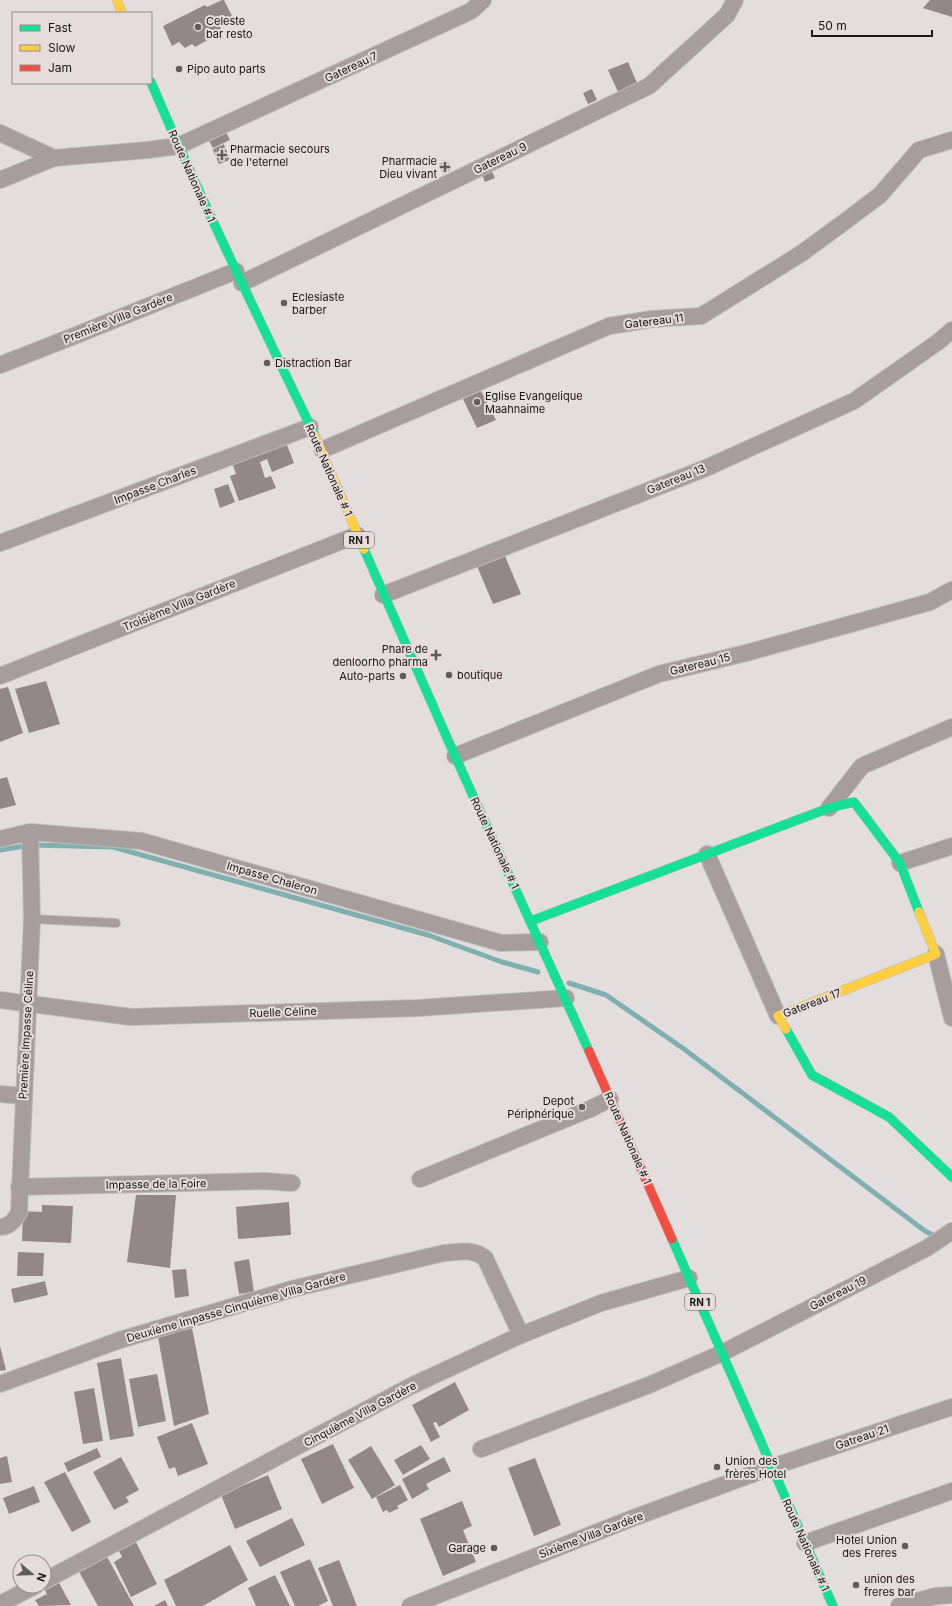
<svg xmlns="http://www.w3.org/2000/svg" width="952" height="1606" viewBox="0 0 952 1606" font-family="Inter,sans-serif">
	<style>
		.lines { fill: none; stroke-linecap: round; stroke-linejoin: round }
		.stream { stroke: #7fafb0; stroke-width: 5 }
		.building { fill: #938887 }
		.lane-casing { stroke: #bebbba; stroke-width: 10 }
		.street-casing { stroke: #bebbba; stroke-width: 18 }
		.fast-casing { stroke: #bebbba; stroke-width: 10 }
		.slow-casing { stroke: #bebbba; stroke-width: 10 }
		.jam-casing { stroke: #bebbba; stroke-width: 10 }
		.lane { stroke: #a69d9c; stroke-width: 8 }
		.street { stroke: #a69d9c; stroke-width: 16 }
		.fast { stroke: #16e098; stroke-width: 9 }
		.slow { stroke: #ffcf43; stroke-width: 9 }
		.jam { stroke: #f24e42; stroke-width: 9 }
		.poi-dot { fill: #605c5b; stroke: #e5dcdb; stroke-width: 1.5 }
		.labels { text-anchor: middle; dominant-baseline: central; stroke-width: 4; stroke-linejoin: round; paint-order: stroke }
		.shield { fill: #e5dcdb; stroke: #565150; stroke-width: 1 }
		.shield-label { font-size: 10px; font-weight: bold; fill: #191615 }
		.poi-label { font-size: 11px; fill: #191615; stroke: #e5dcdb; text-anchor: start }
		.street-label { font-size: 11px; fill: #191615; stroke: #e5dcdb }
	</style>
	<rect width="100%" height="100%" fill="#e3dedd"/>
	<g class="lines">
		<g class="stream">
			<polyline points="0,850 31,845 113,847 428,935 502,962 538,972"/>
			<polyline points="569,983 606,995 684,1049 925,1231 937,1237"/>
		</g>
	</g>
	<g class="building">
		<polygon points="222,0 224,0 232,16 219,24 222,32 195,47 192,44 185,48 179,42 172,46 163,26 205,5 207,7"/>
		<polygon points="930,0 952,0 952,17 923,8"/>
		<polygon points="628,62 638,85 618,92 608,70"/>
		<polygon points="592,89 597,100 588,104 583,93"/>
		<polygon points="226,132 230,140 213,148 209,141"/>
		<polygon points="224,144 225,148 214,153 213,149"/>
		<polygon points="226,149 230,160 219,164 214,153"/>
		<polygon points="447,161 452,169 443,174 439,164"/>
		<polygon points="490,168 495,178 485,182 481,172"/>
		<polygon points="481,391 496,420 477,428 463,399"/>
		<polygon points="285,440 294,463 272,472 267,459 260,462 265,478 271,476 276,488 239,501 230,476 236,474 232,463"/>
		<polygon points="228,484 235,502 220,508 214,489"/>
		<polygon points="505,556 521,594 493,604 477,566"/>
		<polygon points="46,681 60,724 29,733 15,689"/>
		<polygon points="8,687 23,733 0,742 0,689"/>
		<polygon points="7,777 16,805 0,809 0,779"/>
		<polygon points="136,1195 176,1195 170,1268 127,1262"/>
		<polygon points="289,1202 291,1235 238,1239 236,1207"/>
		<polygon points="42,1205 73,1206 71,1243 22,1241 23,1211 42,1212"/>
		<polygon points="18,1252 44,1253 43,1276 17,1276"/>
		<polygon points="249,1259 254,1292 239,1294 234,1262"/>
		<polygon points="186,1269 189,1296 175,1298 172,1270"/>
		<polygon points="45,1281 48,1295 14,1303 11,1289"/>
		<polygon points="192,1328 209,1414 174,1426 158,1337"/>
		<polygon points="0,1346 6,1370 0,1371"/>
		<polygon points="121,1358 134,1436 110,1440 97,1363"/>
		<polygon points="157,1374 166,1421 138,1427 129,1379"/>
		<polygon points="455,1382 469,1410 439,1427 436,1422 433,1423 440,1437 431,1442 412,1405"/>
		<polygon points="94,1388 103,1441 83,1444 74,1392"/>
		<polygon points="192,1423 208,1464 178,1476 175,1467 169,1469 157,1437"/>
		<polygon points="333,1444 354,1488 322,1504 301,1459"/>
		<polygon points="421,1445 430,1459 403,1475 394,1460"/>
		<polygon points="371,1446 395,1485 372,1499 348,1460"/>
		<polygon points="97,1448 101,1457 68,1472 64,1463"/>
		<polygon points="7,1456 12,1482 0,1484 0,1458"/>
		<polygon points="121,1457 139,1490 126,1497 129,1502 114,1510 93,1472"/>
		<polygon points="444,1457 451,1471 426,1484 429,1489 412,1499 402,1479"/>
		<polygon points="535,1458 561,1525 534,1536 508,1468"/>
		<polygon points="65,1472 91,1522 72,1532 44,1482"/>
		<polygon points="268,1475 282,1509 235,1529 221,1495"/>
		<polygon points="400,1485 408,1500 397,1506 399,1508 389,1513 387,1510 383,1512 376,1497"/>
		<polygon points="34,1486 40,1502 9,1514 3,1498"/>
		<polygon points="462,1501 472,1526 463,1530 476,1562 443,1576 420,1519"/>
		<polygon points="292,1518 305,1545 260,1567 246,1541"/>
		<polygon points="136,1542 157,1584 131,1597 114,1562 122,1557 119,1551"/>
		<polygon points="230,1545 248,1580 203,1606 176,1606 164,1580"/>
		<polygon points="105,1553 134,1606 98,1606 77,1568"/>
		<polygon points="310,1559 328,1601 318,1606 295,1606 280,1572"/>
		<polygon points="339,1560 357,1606 333,1606 318,1568"/>
		<polygon points="275,1575 290,1606 256,1606 248,1588"/>
		<polygon points="57,1579 71,1605 39,1606 35,1600 47,1594 43,1586"/>
		<polygon points="165,1600 168,1606 154,1606"/>
	</g>
	<g class="lines">
		<defs>
			<polyline id="lane" points="32,919 116,923"/>
			<g id="street">
				<polyline points="0,133 54,158"/>
				<polyline points="0,180 54,158 148,150 178,146 471,11 483,0"/>
				<polyline points="242,283 649,86 727,15 735,0"/>
				<polyline points="0,365 79,334 236,271"/>
				<polyline points="322,450 609,326 652,319 701,316 802,253 847,220 880,195 919,150 952,140"/>
				<polyline points="0,543 310,427"/>
				<polyline points="383,595 706,468 854,401 938,342 952,330"/>
				<polyline points="0,676 357,535"/>
				<polyline points="455,756 659,674 746,653 930,602 952,590"/>
				<polyline points="829,808 862,766 952,727"/>
				<polyline points="0,839 30,832 141,841 501,943 540,942"/>
				<polyline points="707,854 778,1016"/>
				<polyline points="900,863 952,846"/>
				<polyline points="936,954 952,1018"/>
				<polyline points="0,1000 131,1017 418,1008 566,998"/>
				<polyline points="0,1094 23,1096"/>
				<polyline points="420,1179 590,1109 610,1099"/>
				<polyline points="19,1187 265,1181 292,1183"/>
				<path d="M0,1227C10,1227 15,1220 19,1212L32,919L30,832"/>
				<path d="M0,1384L120,1340L292,1289L444,1253C460,1252 471,1248 485,1258L521,1335"/>
				<polyline points="481,1449 649,1385 722,1353 927,1248 952,1231"/>
				<polyline points="805,1543 952,1491"/>
				<polyline points="44,1581 411,1386 521,1335 601,1303 689,1278"/>
				<polyline points="0,1604 35,1586"/>
				<polyline points="410,1606 633,1518 772,1467 952,1407"/>
				<polyline points="899,1606 936,1596 952,1595"/>
			</g>
			<g id="fast">
				<path d="M151,82C202,202 259,319 315,436"/>
				<polyline points="364,549 455,756 589,1051"/>
				<polyline points="531,921 829,808 854,802 900,863 919,912"/>
				<polyline points="786,1029 812,1075 889,1117 952,1177"/>
				<polyline points="672,1239 833,1606"/>
			</g>
			<g id="slow">
				<polyline points="117,0 122,13"/>
				<polyline points="315,436 364,549"/>
				<polyline points="786,1029 778,1016 936,954 919,912"/>
			</g>
			<polyline id="jam" points="589,1051 672,1239"/>
		</defs>
		<use href="#lane" class="lane-casing"/>
		<use href="#street" class="street-casing"/>
		<use href="#fast" class="fast-casing"/>
		<use href="#slow" class="slow-casing"/>
		<use href="#jam" class="jam-casing"/>
		<use href="#lane" class="lane"/>
		<use href="#street" class="street"/>
		<use href="#fast" class="fast"/>
		<use href="#slow" class="slow"/>
		<use href="#jam" class="jam"/>
	</g>
	<g class="poi-dot">
		<circle cx="198" cy="27" r="4"/>
		<circle cx="179" cy="69" r="4"/>
		<path d="M220 149h4v4h4v4h-4v4h-4v-4h-4v-4h4z"/>
		<path d="M443 161h4v4h4v4h-4v4h-4v-4h-4v-4h4z"/>
		<circle cx="284" cy="303" r="4"/>
		<circle cx="267" cy="363" r="4"/>
		<circle cx="477" cy="402" r="4"/>
		<path d="M434 649h4v4h4v4h-4v4h-4v-4h-4v-4h4z"/>
		<circle cx="449" cy="675" r="4"/>
		<circle cx="403" cy="676" r="4"/>
		<circle cx="582" cy="1107" r="4"/>
		<circle cx="717" cy="1467" r="4"/>
		<circle cx="905" cy="1546" r="4"/>
		<circle cx="494" cy="1548" r="4"/>
		<circle cx="856" cy="1585" r="4"/>
	</g>
	<g class="labels">
		<g class="shield">
			<rect x="344" y="532" width="30" height="16" rx="3"/>
			<rect x="685" y="1294" width="30" height="16" rx="3"/>
		</g>
		<g class="shield-label">
			<text x="359" y="540">RN 1</text>
			<text x="700" y="1302">RN 1</text>
		</g>
		<g class="poi-label">
			<text x="206" y="21">Celeste<tspan x="206" dy="13">bar resto</tspan></text>
			<text x="187" y="69">Pipo auto parts</text>
			<text x="230" y="149">Pharmacie secours<tspan x="230" dy="13">de l'eternel</tspan></text>
			<text x="437" y="161" text-anchor="end">Pharmacie<tspan x="437" dy="13">Dieu vivant</tspan></text>
			<text x="292" y="297">Eclesiaste<tspan x="292" dy="13">barber</tspan></text>
			<text x="275" y="363">Distraction Bar</text>
			<text x="485" y="396">Eglise Evangelique<tspan x="485" dy="13">Maahnaime</tspan></text>
			<text x="428" y="649" text-anchor="end">Phare de<tspan x="428" dy="13">denloorho pharma</tspan></text>
			<text x="457" y="675">boutique</text>
			<text x="395" y="676" text-anchor="end">Auto-parts</text>
			<text x="574" y="1101" text-anchor="end">Depot<tspan x="574" dy="13">Périphérique</tspan></text>
			<text x="725" y="1461">Union des<tspan x="725" dy="13">frères Hotel</tspan></text>
			<text x="897" y="1540" text-anchor="end">Hotel Union<tspan x="897" dy="13">des Freres</tspan></text>
			<text x="486" y="1548" text-anchor="end">Garage</text>
			<text x="864" y="1579">union des<tspan x="864" dy="13">freres bar</tspan></text>
		</g>
		<g class="street-label">
			<text transform="translate(351 67) rotate(-25)">Gatereau 7</text>
			<text transform="translate(500 158) rotate(-26)">Gatereau 9</text>
			<text transform="translate(192 176) rotate(66)">Route Nationale # 1</text>
			<text transform="translate(118 318) rotate(-22)">Première Villa Gardère</text>
			<text transform="translate(654 321) rotate(-7)">Gatereau 11</text>
			<text transform="translate(329 470) rotate(66)">Route Nationale # 1</text>
			<text transform="translate(676 479) rotate(-22)">Gatereau 13</text>
			<text transform="translate(155 485) rotate(-21)">Impasse Charles</text>
			<text transform="translate(179 605) rotate(-22)">Troisième Villa Gardère</text>
			<text transform="translate(700 664) rotate(-14)">Gatereau 15</text>
			<text transform="translate(495 843) rotate(65)">Route Nationale # 1</text>
			<text transform="translate(272 878) rotate(16)">Impasse Chaleron</text>
			<text transform="translate(812 1003) rotate(-21)">Gatereau 17</text>
			<text transform="translate(283 1012) rotate(-2)">Ruelle Céline</text>
			<text transform="translate(26 1035) rotate(-87)">Première Impasse Céline</text>
			<text transform="translate(628 1138) rotate(66)">Route Nationale # 1</text>
			<text transform="translate(156 1184) rotate(-1)">Impasse de la Foire</text>
			<text transform="translate(838 1293) rotate(-27)">Gatereau 19</text>
			<text transform="translate(236 1307) rotate(-16)">Deuxième Impasse Cinquième Villa Gardère</text>
			<text transform="translate(360 1414) rotate(-28)">Cinquième Villa Gardère</text>
			<text transform="translate(862 1437) rotate(-19)">Gatreau 21</text>
			<text transform="translate(591 1535) rotate(-21)">Sixième Villa Gardère</text>
			<text transform="translate(806 1545) rotate(66)">Route Nationale # 1</text>
		</g>
	</g>
	<rect x="12" y="12" width="140" height="72" fill="#e5dcdb" stroke="#938d8c"/>
	<rect x="20" y="25" width="20" height="6" fill="#16e098" stroke="#938d8c"/>
	<text x="48" y="32" font-size="12" fill="#191615">Fast</text>
	<rect x="20" y="45" width="20" height="6" fill="#ffcf43" stroke="#938d8c"/>
	<text x="48" y="52" font-size="12" fill="#191615">Slow</text>
	<rect x="20" y="65" width="20" height="6" fill="#f24e42" stroke="#938d8c"/>
	<text x="48" y="72" font-size="12" fill="#191615">Jam</text>
	<g transform="translate(32 1574) rotate(109)"><circle r="19" fill="#e5dcdb" stroke="#938d8c"/>
	<path d="M0-3L7 15L0 10L-7 15Z" fill="#605c5b"/>
	<text y="-6" font-size="11" font-weight="bold" text-anchor="middle" fill="#191615">N</text>
	</g>
	<path d="M812 30v6h120v-6" fill="none" stroke="#191615" stroke-width="2"/>
	<text x="818" y="30" font-size="12" fill="#191615" stroke="#e5dcdb" stroke-width="3" paint-order="stroke">50 m</text>
</svg>
